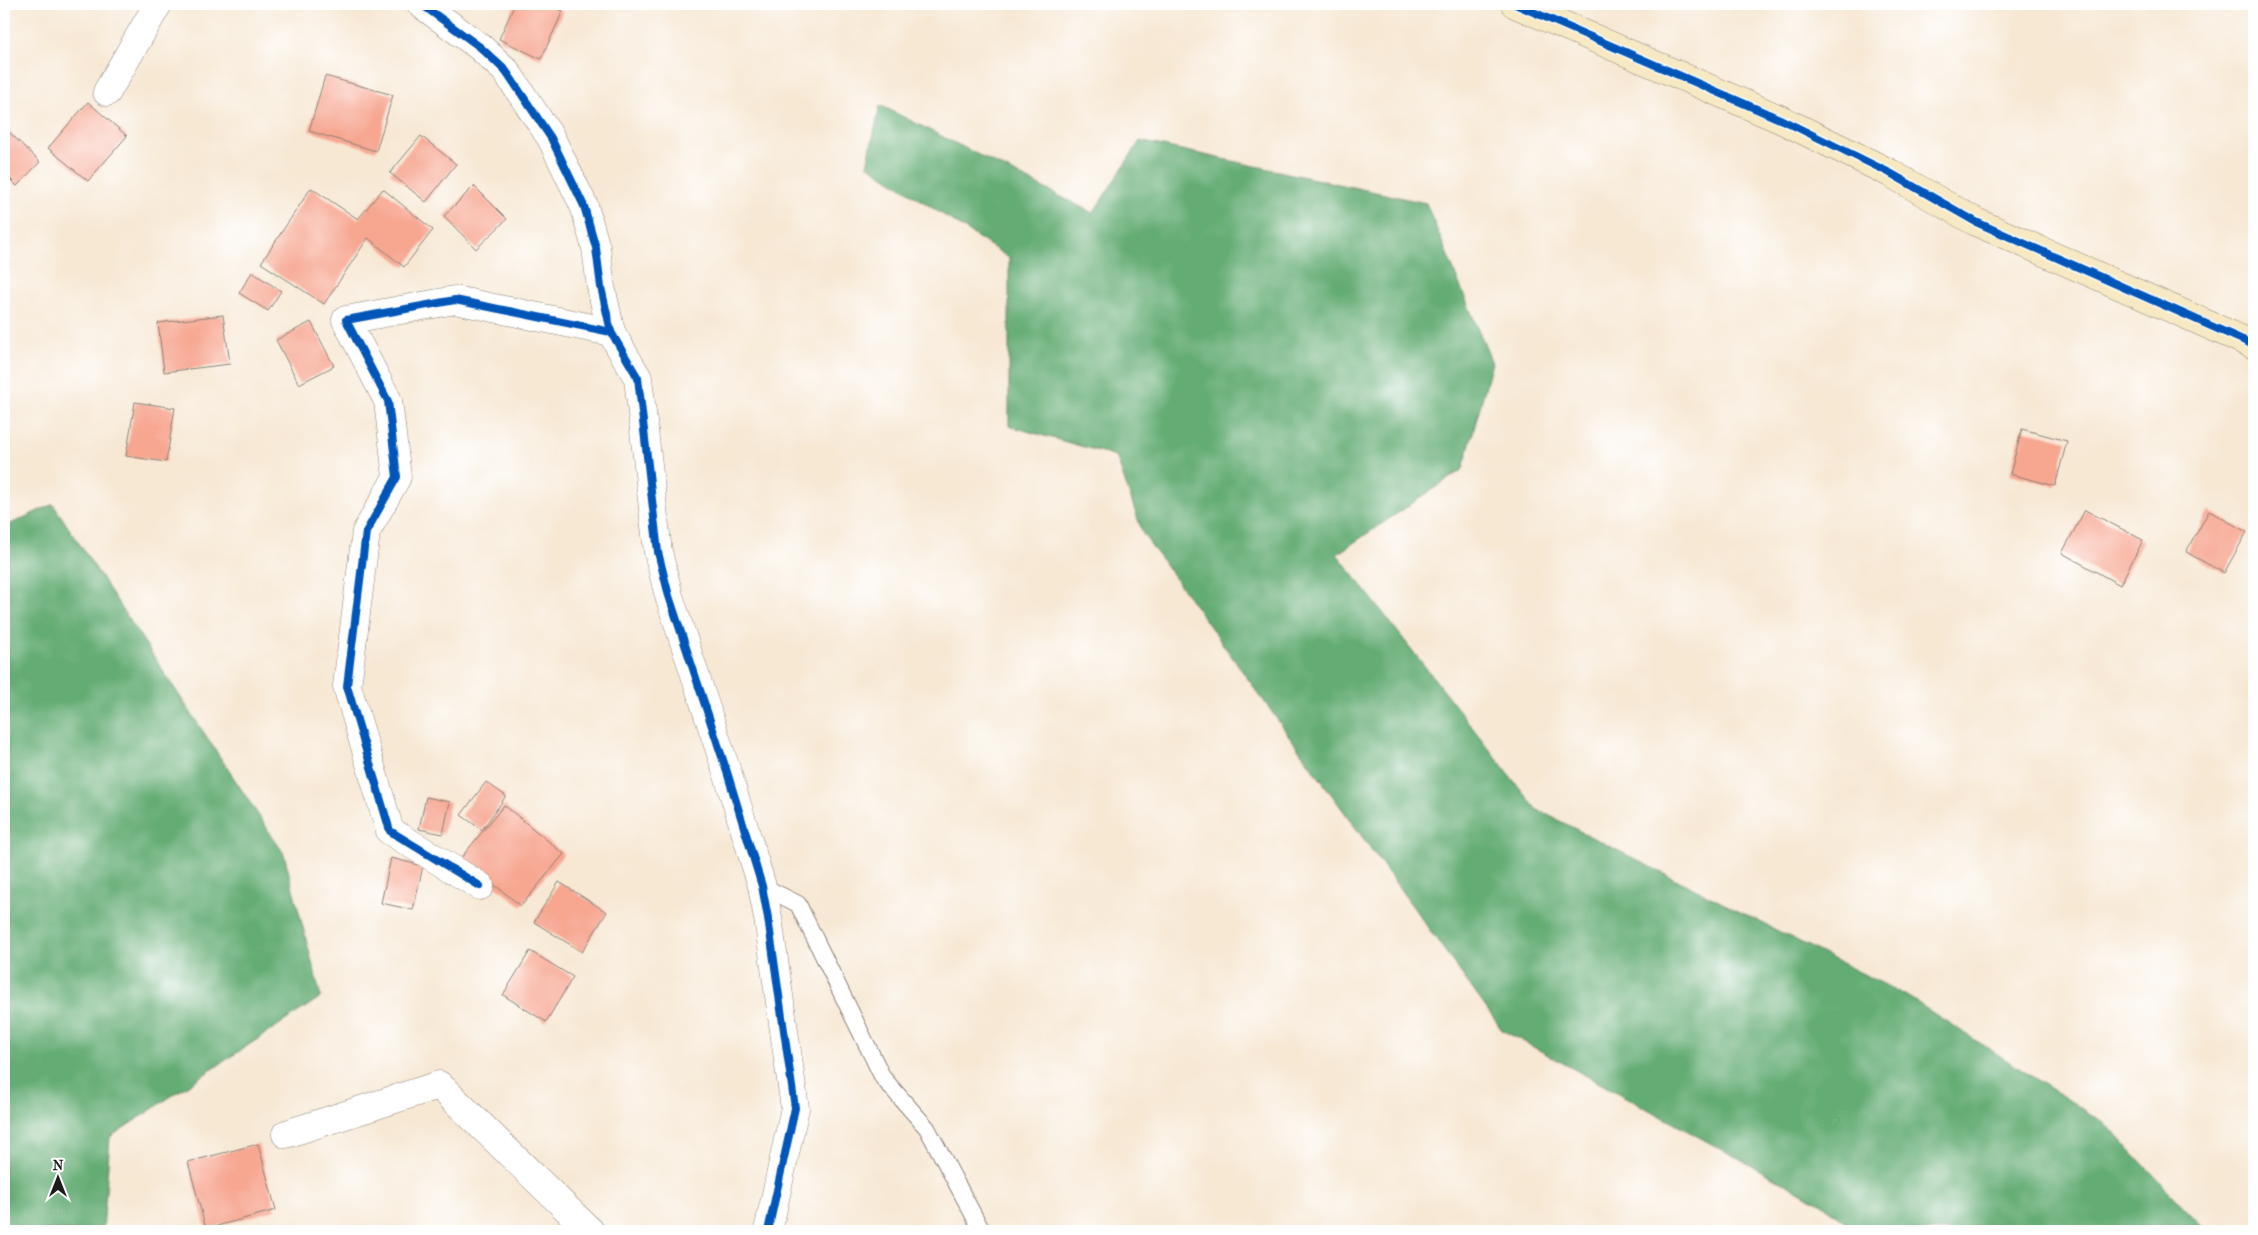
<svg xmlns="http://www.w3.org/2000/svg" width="2258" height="1235" viewBox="0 0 2258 1235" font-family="'IM FELL French Canon',serif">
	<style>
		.forest { fill: #63ac73; stroke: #406448 }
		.building { fill: #f7a690 }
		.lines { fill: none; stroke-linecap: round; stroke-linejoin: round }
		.lane-casing { stroke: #8a8278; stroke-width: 18 }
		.street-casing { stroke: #8a8278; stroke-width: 29 }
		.secondary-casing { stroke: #8a8278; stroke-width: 29 }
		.lane { stroke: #fff; stroke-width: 16 }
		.street { stroke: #fff; stroke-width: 28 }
		.secondary { stroke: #f7e9c3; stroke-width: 28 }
		.cycleway-casing { stroke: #fff; stroke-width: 11 }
		.cycleway { stroke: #0057b8; stroke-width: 8 }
	</style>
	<rect width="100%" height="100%" fill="#fff"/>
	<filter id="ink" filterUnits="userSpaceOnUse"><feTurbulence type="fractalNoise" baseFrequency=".02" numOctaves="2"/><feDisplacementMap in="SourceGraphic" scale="10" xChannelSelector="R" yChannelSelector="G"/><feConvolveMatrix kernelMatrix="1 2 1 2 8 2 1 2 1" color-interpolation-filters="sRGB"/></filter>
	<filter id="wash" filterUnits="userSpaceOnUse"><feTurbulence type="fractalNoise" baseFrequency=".0096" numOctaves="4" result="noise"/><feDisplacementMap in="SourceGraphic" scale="20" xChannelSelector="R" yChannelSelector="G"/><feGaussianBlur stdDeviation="1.12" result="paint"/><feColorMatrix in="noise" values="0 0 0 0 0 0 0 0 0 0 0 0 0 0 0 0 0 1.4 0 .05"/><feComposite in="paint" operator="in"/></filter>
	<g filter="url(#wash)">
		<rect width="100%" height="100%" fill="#f7e8d4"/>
		<g class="forest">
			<polygon points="880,105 1093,213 1140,141 1426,203 1492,363 1463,469 1337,554 1536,809 1905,995 2103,1122 2207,1231 1857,1231 1822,1204 1502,1030 1143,534 1116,456 1009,426 1009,258 867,165"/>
			<polygon points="53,504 284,854 321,997 110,1137 103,1231 4,1231 4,527"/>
		</g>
		<g id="blocks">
			<g class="building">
				<polygon points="515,4 547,4 563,11 541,59 499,39"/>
				<polygon points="325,76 393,95 376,151 309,131"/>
				<polygon points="88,102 127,136 88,181 48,148"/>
				<polygon points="4,127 40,162 17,186 4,173"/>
				<polygon points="421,136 456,164 426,202 390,173"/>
				<polygon points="474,186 507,219 476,249 444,216"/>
				<polygon points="311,188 358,219 383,189 433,230 404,267 368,238 324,304 261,263"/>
				<polygon points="252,272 281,291 268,311 239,293"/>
				<polygon points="223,315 230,364 164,372 158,323"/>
				<polygon points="311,322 334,366 299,384 276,340"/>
				<polygon points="135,402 175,408 166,462 126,456"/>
				<polygon points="2022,429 2067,441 2055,486 2010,474"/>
				<polygon points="2085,510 2143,540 2120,585 2062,553"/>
				<polygon points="2209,511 2247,532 2224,573 2186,552"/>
				<polygon points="486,782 506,796 482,830 461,815"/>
				<polygon points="426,797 450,802 443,834 419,829"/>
				<polygon points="504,805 564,854 521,906 461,858"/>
				<polygon points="391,858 423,866 413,910 381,903"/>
				<polygon points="559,882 607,912 582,952 534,922"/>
				<polygon points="530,951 573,977 546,1022 503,995"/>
				<polygon points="258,1144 276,1210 206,1229 188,1162"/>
			</g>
		</g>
	</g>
	<g filter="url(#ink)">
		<use href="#blocks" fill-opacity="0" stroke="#8a8278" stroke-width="1"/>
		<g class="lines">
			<defs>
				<polyline id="lane" points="762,886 798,904 883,1078 927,1128 982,1231"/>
				<g id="street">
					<polyline points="421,4 480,47 506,71 551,138 584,206 596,248 601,287 611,332 638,378 658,552 669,596 727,772 762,886 768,918 795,1108 768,1231"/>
					<polyline points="107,92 158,4"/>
					<polyline points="480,886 390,831 347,686 366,532 397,477 388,401 346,320 455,300 611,332"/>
					<polyline points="286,1134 439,1085 590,1231"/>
				</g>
				<polyline id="secondary" points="1515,4 1782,120 1890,173 1976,222 2254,345"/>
			</defs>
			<use href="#lane" class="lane-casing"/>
			<use href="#street" class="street-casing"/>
			<use href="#secondary" class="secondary-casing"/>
			<use href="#lane" class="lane"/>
			<use href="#street" class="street"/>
			<use href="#secondary" class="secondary"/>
			<defs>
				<g id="cycleway">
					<polyline points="421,4 480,47 506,71 551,138 584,206 596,248 601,287 611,332 638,378 658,552 669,596 727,772 762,886 768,918 795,1108 768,1231"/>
					<polyline points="1515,4 1782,120 1890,173 1976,222 2254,345"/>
					<polyline points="480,886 390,831 347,686 366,532 397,477 388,401 346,320 455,300 611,332"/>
				</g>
			</defs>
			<use href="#cycleway" class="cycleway-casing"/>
			<use href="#cycleway" class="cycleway"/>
		</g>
	</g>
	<rect width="2258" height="1235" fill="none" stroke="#fff" stroke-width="20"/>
	<g transform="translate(58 1178)" stroke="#ffffff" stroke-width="4" paint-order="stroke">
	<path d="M0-4L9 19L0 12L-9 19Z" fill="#1c1c1c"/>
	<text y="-8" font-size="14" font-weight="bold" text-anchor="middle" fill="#1c1c1c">N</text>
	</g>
</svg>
